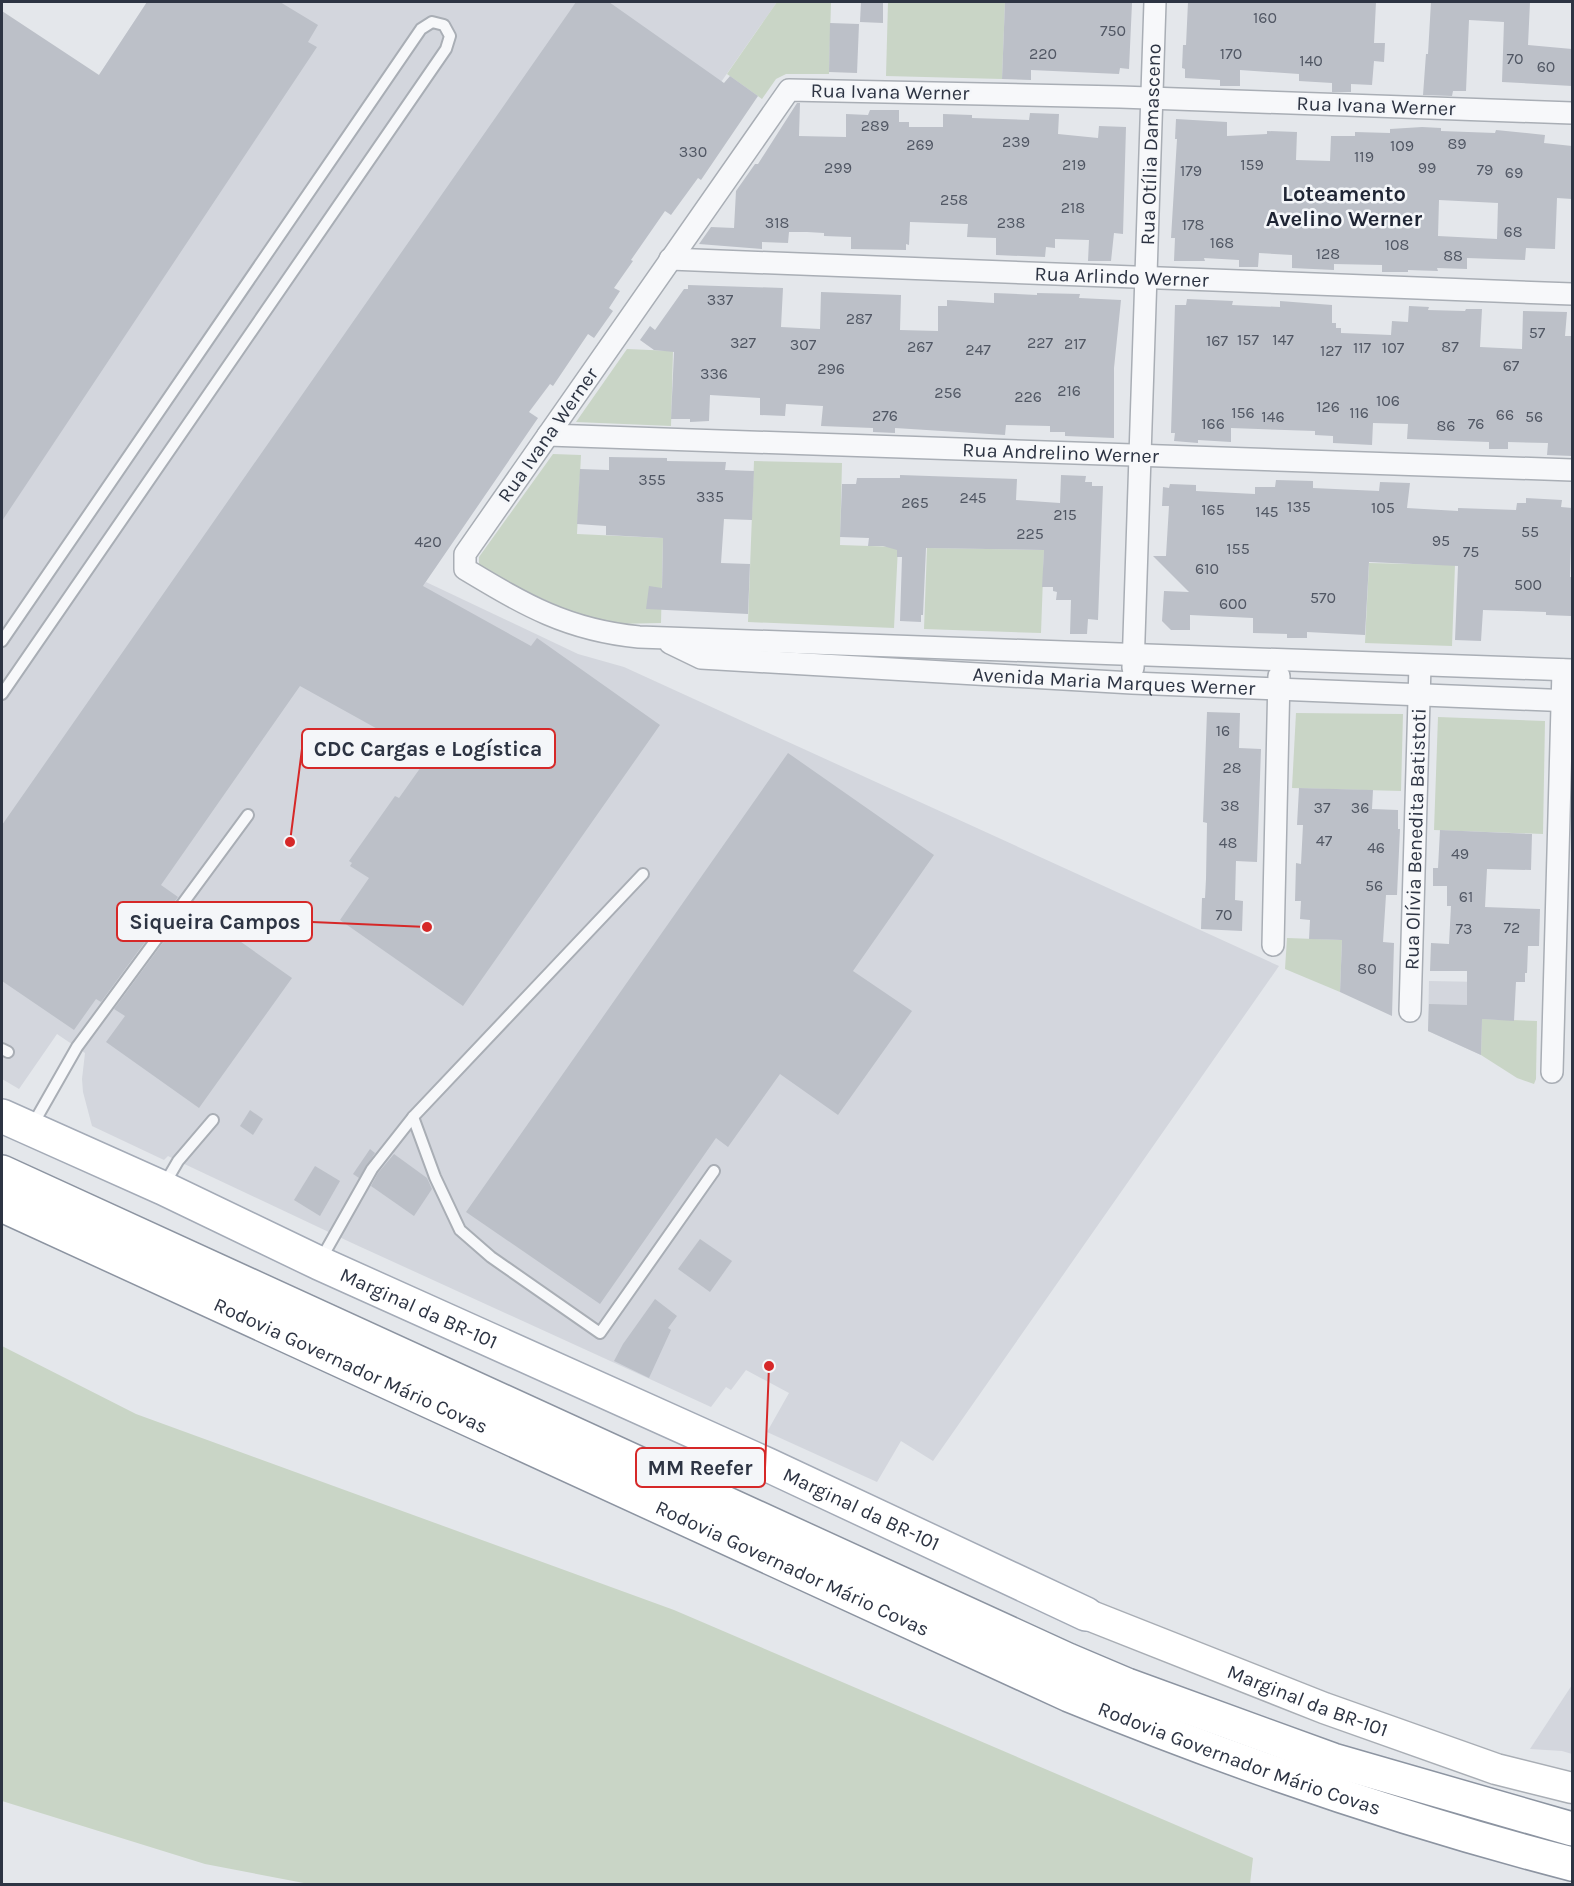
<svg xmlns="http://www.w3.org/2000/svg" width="1574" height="1886" viewBox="0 0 1574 1886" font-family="Karla,sans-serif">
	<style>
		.built { fill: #d3d6dd }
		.green { fill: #c9d5c6 }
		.building { fill: #bcc0c8; fill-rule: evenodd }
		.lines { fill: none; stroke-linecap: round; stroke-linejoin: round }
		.service-casing { stroke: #a9aeb5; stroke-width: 14 }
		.minor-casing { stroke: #a9aeb5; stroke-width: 24 }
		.secondary-casing { stroke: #a9aeb5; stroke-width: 33 }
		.primary-casing { stroke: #a4abb7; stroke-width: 36 }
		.motorway-casing { stroke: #8c94a1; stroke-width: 36 }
		.service { stroke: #f7f8fa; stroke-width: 10 }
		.minor { stroke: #f7f8fa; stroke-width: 21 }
		.secondary { stroke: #fff; stroke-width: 30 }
		.primary { stroke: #fff; stroke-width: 33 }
		.motorway { stroke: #fff; stroke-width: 33 }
		.labels { text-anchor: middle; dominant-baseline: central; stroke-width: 5; stroke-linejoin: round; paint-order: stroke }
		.number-label { font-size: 16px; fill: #515764 }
		.street-label { font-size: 20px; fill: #2d3443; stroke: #f4f6f9 }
		.quarter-label { font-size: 22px; font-weight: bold; fill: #1f2534; stroke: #f4f6f9 }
		.leader { fill: none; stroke: #d62828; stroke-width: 2 }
		.callout-dot { fill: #d62828; stroke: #f4f6f9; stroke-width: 2 }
		.callout { fill: #f4f6f9; stroke: #d62828; stroke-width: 2 }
		.callout-label { font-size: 21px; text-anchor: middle; font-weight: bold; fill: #2d3443 }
	</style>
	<rect width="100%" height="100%" fill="#e4e7eb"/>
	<g class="built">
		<polygon points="147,2 777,2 608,244 423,586 426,582 578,654 624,667 1279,966 933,1461 901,1441 877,1482 767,1432 789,1393 746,1370 731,1390 726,1387 711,1407 352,1243 178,1161 168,1156 164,1160 92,1126 83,1092 82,1079 85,1053 57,1034 19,1089 2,1079 2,222"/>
		<polygon points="1429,981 1483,982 1481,1055 1428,1031"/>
		<polygon points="1572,1685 1572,1754 1562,1751 1530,1749"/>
	</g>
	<g class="green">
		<polygon points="777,2 831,2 829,74 786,74 776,79 762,99 727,74"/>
		<polygon points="888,2 1005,2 1002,79 886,76"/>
		<polygon points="627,349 673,351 671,426 576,422"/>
		<polygon points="553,454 581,455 577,534 663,538 661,623 615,624 596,621 573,613 496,577 479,566 479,557"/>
		<polygon points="754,461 842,463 840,545 898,547 894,628 748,622"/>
		<polygon points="927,548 1044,550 1041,633 924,629"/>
		<polygon points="1369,563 1455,565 1452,646 1365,643"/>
		<polygon points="1296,713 1403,714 1401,791 1292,788"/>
		<polygon points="1438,717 1545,721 1543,834 1434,830"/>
		<polygon points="1287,938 1342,940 1340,992 1285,969"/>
		<polygon points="1482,1019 1537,1021 1536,1079 1534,1084 1517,1078 1481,1055"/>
		<polygon points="2,1346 136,1414 674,1610 1253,1858 1250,1884 309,1884 205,1864 2,1801"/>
	</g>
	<g class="building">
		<polygon points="147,2 280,2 318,25 308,42 317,47 2,521 2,11 99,75"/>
		<polygon points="576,2 609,2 724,83 730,76 758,96 701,180 698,178 671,215 665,211 631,260 633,261 614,288 620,291 609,308 613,311 594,338 588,334 553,386 550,384 529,412 538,418 423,586 531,646 537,638 660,725 463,1006 340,920 369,878 350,866 352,863 349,861 395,796 399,798 428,757 300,686 161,885 178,897 101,1002 96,999 74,1030 2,981 2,825"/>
		<polygon points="861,2 883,2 883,23 860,22"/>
		<polygon points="1005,2 1132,3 1129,69 1120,68 1119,74 1031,70 1031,80 1002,79"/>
		<polygon points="1188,2 1376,2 1374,43 1385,43 1384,62 1374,61 1372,85 1351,84 1351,92 1332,92 1332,83 1299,81 1299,74 1240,70 1240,86 1220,86 1220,80 1185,78 1185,69 1182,68 1183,45 1186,45"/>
		<polygon points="1431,2 1530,2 1528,45 1572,49 1572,86 1502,82 1504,22 1469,20 1466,91 1453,91 1452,96 1423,95 1426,54 1428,54"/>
		<polygon points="830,23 859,24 857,73 829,72"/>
		<polygon points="797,103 800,103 799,136 846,137 846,114 868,115 870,110 899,110 899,122 909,122 909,127 943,127 943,114 972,115 972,118 1029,120 1030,113 1059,114 1058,134 1098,138 1099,126 1126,127 1123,234 1114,233 1111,261 1088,261 1089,240 1055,239 1055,248 1046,247 1045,257 996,255 996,238 967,237 968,224 910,222 909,245 906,244 906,250 851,249 851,237 824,236 824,233 807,232 789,232 788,243 762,242 762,249 699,244 711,227 734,228 736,191 755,164 758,164"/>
		<path d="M1176,119L1227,122V136L1267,134V131L1297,132L1296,160L1330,161L1331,136H1355V132L1390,133V129L1422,127L1441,128V131L1495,133L1496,130L1545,135L1544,143L1572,146V199L1557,198L1555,249L1526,248L1525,260L1467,258V269L1437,268L1438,271L1408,270V272H1382V265L1334,264V270L1292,268V255L1259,253L1258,267H1239V260L1204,258L1205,261H1174L1175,238H1171L1177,139H1175ZM1439,200L1498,203L1497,239L1438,236Z"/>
		<polygon points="688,285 783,288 781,327 820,329 821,292 901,295 900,330 938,331 938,306 947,306 947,300 994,303 994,293 1037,295 1037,293 1080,294 1079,298 1121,300 1114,368 1114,438 1065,436 1065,432 1050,432 1050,426 1006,425 1005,435 895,428 895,433 873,432 873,428 821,426 823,406 786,404 785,416 760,415 760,398 710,395 709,421 690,422 690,419 671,419 674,352 654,350 640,340 650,326 655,330 684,289 688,289"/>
		<polygon points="1187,299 1233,301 1232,305 1280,307 1280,301 1332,305 1332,323 1336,323 1336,328 1341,328 1341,333 1391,335 1392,321 1408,322 1409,306 1429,307 1428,310 1465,311 1466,309 1482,309 1480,347 1522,349 1523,311 1567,312 1565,336 1572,336 1572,456 1547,455 1548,443 1508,442 1508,449 1489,449 1489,442 1407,439 1408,424 1373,423 1372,445 1333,443 1333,436 1315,435 1315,431 1231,428 1231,442 1198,440 1198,443 1174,441 1175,433 1171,433 1175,305 1186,305"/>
		<polygon points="609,457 667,458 667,461 726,462 725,470 754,471 752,520 724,519 721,563 750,564 748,614 646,609 649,586 662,588 663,538 606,535 606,526 577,524 580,469 609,470"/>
		<polygon points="900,475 1017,479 1016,500 1060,503 1061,475 1086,476 1085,482 1092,482 1092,486 1103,486 1098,620 1088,619 1087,634 1070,634 1071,600 1056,600 1057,592 1053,591 1053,587 1042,587 1044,550 926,548 923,615 921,615 921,622 900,621 902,557 897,557 897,550 883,546 868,546 869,538 840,537 842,484 856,484 857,478 900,478"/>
		<polygon points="1276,480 1313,481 1313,488 1379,491 1380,482 1410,483 1407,508 1458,511 1458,508 1516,510 1517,503 1526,503 1526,498 1562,500 1561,507 1572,508 1570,577 1572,577 1571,616 1546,615 1546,612 1483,610 1481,641 1455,640 1458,566 1369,562 1365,635 1307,632 1307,638 1287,638 1287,634 1253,633 1253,618 1190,615 1190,630 1171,630 1162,621 1164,591 1189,592 1153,556 1166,556 1169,506 1162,506 1163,487 1169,488 1170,484 1196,485 1196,491 1255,494 1255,487 1275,487"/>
		<polygon points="1207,712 1240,713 1239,748 1261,749 1257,862 1236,861 1235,900 1243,901 1242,931 1201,929 1202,898 1205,898 1206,879 1207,823 1203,822"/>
		<polygon points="788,753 934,855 853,971 912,1011 838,1115 780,1074 728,1147 716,1138 600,1304 466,1212"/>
		<polygon points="1299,788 1373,790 1372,809 1398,810 1398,829 1400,829 1397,895 1386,895 1383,942 1394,943 1392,1016 1340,992 1342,940 1309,939 1310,920 1300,919 1301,901 1295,901 1296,863 1301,864 1303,825 1297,825"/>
		<polygon points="1440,830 1532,834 1531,870 1487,869 1485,907 1540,909 1539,946 1528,946 1527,973 1525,973 1525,982 1516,982 1514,1021 1482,1019 1481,1055 1428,1031 1429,1004 1467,1005 1467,971 1430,971 1431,943 1449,944 1451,906 1447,906 1447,886 1433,886 1433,868 1438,868"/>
		<polygon points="190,906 292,978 199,1108 106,1042 125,1016 114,1009"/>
		<polygon points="250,1110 263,1119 253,1135 240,1126"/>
		<polygon points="370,1149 375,1153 359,1178 353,1174"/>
		<polygon points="394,1154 427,1178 432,1189 414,1216 371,1186 378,1173"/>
		<polygon points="315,1166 340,1181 320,1216 294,1200"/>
		<polygon points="700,1239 732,1261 710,1292 678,1269"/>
		<polygon points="655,1299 677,1316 668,1328 671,1330 649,1378 614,1361 623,1344"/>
	</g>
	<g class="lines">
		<defs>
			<g id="service">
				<polyline points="2,641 421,29 432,22 444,25 450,36 446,49 2,694"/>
				<polyline points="2,1049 8,1052"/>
				<polyline points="413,1117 435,1177 460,1230 491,1257 600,1333 714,1171"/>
				<polyline points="32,1126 77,1047 248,815"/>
				<polyline points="164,1185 178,1161 213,1120"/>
				<polyline points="320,1261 372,1169 413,1117 643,874"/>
			</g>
			<g id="minor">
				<path d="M1572,113L1120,97L789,90L465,554V569C525,605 567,630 639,637L1572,670"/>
				<path id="s1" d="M670,259L1572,294"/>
				<path id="s2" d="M548,435L1572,470"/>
				<path id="s3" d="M670,643L701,658L1132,683L1572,701"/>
				<path id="s4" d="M1133,668L1155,2"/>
				<polyline points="1273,945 1279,676"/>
				<path id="s5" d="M1410,1011L1420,665"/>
				<polyline points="1552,1072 1563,670"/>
			</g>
			<g id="secondary">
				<path id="s6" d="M1086,1614L1324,1708L1496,1769L1572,1788"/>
			</g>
			<g id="primary">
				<path id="s7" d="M2,1116L163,1188L319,1263L768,1465L1086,1614"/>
			</g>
			<g id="motorway">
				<polyline points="2,1172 1068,1660 1127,1685 1333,1760 1572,1829"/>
				<path id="s8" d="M2,1205L1069,1695C1233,1762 1401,1820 1572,1864"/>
			</g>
		</defs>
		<use href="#service" class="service-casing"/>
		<use href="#minor" class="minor-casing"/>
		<use href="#secondary" class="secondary-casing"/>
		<use href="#primary" class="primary-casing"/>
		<use href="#motorway" class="motorway-casing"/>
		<use href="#service" class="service"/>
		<use href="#minor" class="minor"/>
		<use href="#secondary" class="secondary"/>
		<use href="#primary" class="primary"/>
		<use href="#motorway" class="motorway"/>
	</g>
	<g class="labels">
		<g class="number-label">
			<text x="1265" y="17">160</text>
			<text x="1113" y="30">750</text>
			<text x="1043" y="53">220</text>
			<text x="1231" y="53">170</text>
			<text x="1515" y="58">70</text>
			<text x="1311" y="60">140</text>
			<text x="1546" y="66">60</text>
			<text x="875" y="125">289</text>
			<text x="1016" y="141">239</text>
			<text x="1457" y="143">89</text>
			<text x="920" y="144">269</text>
			<text x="1402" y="145">109</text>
			<text x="693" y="151">330</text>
			<text x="1364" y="156">119</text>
			<text x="1074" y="164">219</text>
			<text x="1252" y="164">159</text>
			<text x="838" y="167">299</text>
			<text x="1427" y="167">99</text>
			<text x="1485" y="169">79</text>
			<text x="1191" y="170">179</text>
			<text x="1514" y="172">69</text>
			<text x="954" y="199">258</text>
			<text x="1073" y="207">218</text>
			<text x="777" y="222">318</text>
			<text x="1011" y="222">238</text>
			<text x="1193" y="224">178</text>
			<text x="1513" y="231">68</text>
			<text x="1222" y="242">168</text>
			<text x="1397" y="244">108</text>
			<text x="1328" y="253">128</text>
			<text x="1453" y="255">88</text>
			<text x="720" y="299">337</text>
			<text x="859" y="318">287</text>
			<text x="1537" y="332">57</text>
			<text x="1248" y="339">157</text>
			<text x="1283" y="339">147</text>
			<text x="1217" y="340">167</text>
			<text x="743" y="342">327</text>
			<text x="1040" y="342">227</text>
			<text x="1075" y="343">217</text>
			<text x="803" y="344">307</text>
			<text x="920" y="346">267</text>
			<text x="1450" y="346">87</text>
			<text x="1362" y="347">117</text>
			<text x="1393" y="347">107</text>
			<text x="978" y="349">247</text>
			<text x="1331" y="350">127</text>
			<text x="1511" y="365">67</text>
			<text x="831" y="368">296</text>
			<text x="714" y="373">336</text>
			<text x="1069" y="390">216</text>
			<text x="948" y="392">256</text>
			<text x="1028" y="396">226</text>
			<text x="1388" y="400">106</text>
			<text x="1328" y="406">126</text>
			<text x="1243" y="412">156</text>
			<text x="1359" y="412">116</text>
			<text x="1505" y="414">66</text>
			<text x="885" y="415">276</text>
			<text x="1273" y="416">146</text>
			<text x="1534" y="416">56</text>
			<text x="1213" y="423">166</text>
			<text x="1476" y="423">76</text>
			<text x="1446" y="425">86</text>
			<text x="652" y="479">355</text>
			<text x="710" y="496">335</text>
			<text x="973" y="497">245</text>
			<text x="915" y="502">265</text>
			<text x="1299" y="506">135</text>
			<text x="1383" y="507">105</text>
			<text x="1213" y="509">165</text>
			<text x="1267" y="511">145</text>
			<text x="1065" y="514">215</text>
			<text x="1530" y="531">55</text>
			<text x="1030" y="533">225</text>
			<text x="1441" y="540">95</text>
			<text x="428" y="541">420</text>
			<text x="1238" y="548">155</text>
			<text x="1471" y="551">75</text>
			<text x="1207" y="568">610</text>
			<text x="1528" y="584">500</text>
			<text x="1323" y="597">570</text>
			<text x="1233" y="603">600</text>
			<text x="1223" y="730">16</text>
			<text x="1232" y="767">28</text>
			<text x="1230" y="805">38</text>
			<text x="1322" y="807">37</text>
			<text x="1360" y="807">36</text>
			<text x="1324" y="840">47</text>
			<text x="1228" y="842">48</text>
			<text x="1376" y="847">46</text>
			<text x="1460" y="853">49</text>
			<text x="1374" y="885">56</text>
			<text x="1466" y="896">61</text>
			<text x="1224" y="914">70</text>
			<text x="1512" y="927">72</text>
			<text x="1464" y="928">73</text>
			<text x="1367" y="968">80</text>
		</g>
		<g class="street-label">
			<text transform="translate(890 92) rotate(1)">Rua Ivana Werner</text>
			<text transform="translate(1376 106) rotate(2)">Rua Ivana Werner</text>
			<text stroke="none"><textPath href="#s4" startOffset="524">Rua Otília Damasceno</textPath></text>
			<text stroke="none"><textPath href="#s1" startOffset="452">Rua Arlindo Werner</textPath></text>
			<text transform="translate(548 435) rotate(-55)">Rua Ivana Werner</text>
			<text stroke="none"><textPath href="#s2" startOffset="513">Rua Andrelino Werner</textPath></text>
			<text stroke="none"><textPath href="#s3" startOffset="448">Avenida Maria Marques Werner</textPath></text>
			<text stroke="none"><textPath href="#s5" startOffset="172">Rua Olívia Benedita Batistoti</textPath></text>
			<text stroke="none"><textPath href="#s7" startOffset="459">Marginal da BR-101</textPath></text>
			<text stroke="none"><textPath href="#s8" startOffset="384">Rodovia Governador Mário Covas</textPath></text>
			<text stroke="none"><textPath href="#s7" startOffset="945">Marginal da BR-101</textPath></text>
			<text stroke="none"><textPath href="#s8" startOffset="870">Rodovia Governador Mário Covas</textPath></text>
			<text stroke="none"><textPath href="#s6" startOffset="238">Marginal da BR-101</textPath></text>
			<text stroke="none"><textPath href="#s8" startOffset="1356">Rodovia Governador Mário Covas</textPath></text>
		</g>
		<g class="quarter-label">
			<text x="1344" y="194">Loteamento<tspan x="1344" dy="25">Avelino Werner</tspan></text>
		</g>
	</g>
	<path class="leader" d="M290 842L302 749M427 927L312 922M769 1366L765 1468"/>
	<g class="callout-dot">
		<circle cx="290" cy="842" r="6"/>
		<circle cx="427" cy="927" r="6"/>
		<circle cx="769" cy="1366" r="6"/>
	</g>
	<g class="callout">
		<rect x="302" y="729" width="253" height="39" rx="6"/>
		<rect x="117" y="902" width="195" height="39" rx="6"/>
		<rect x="636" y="1448" width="129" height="39" rx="6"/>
	</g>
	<g class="callout-label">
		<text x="428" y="756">CDC Cargas e Logística</text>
		<text x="215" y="929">Siqueira Campos</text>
		<text x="700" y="1475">MM Reefer</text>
	</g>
	<rect width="1574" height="1886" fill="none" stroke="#2d3443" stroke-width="6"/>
</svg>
